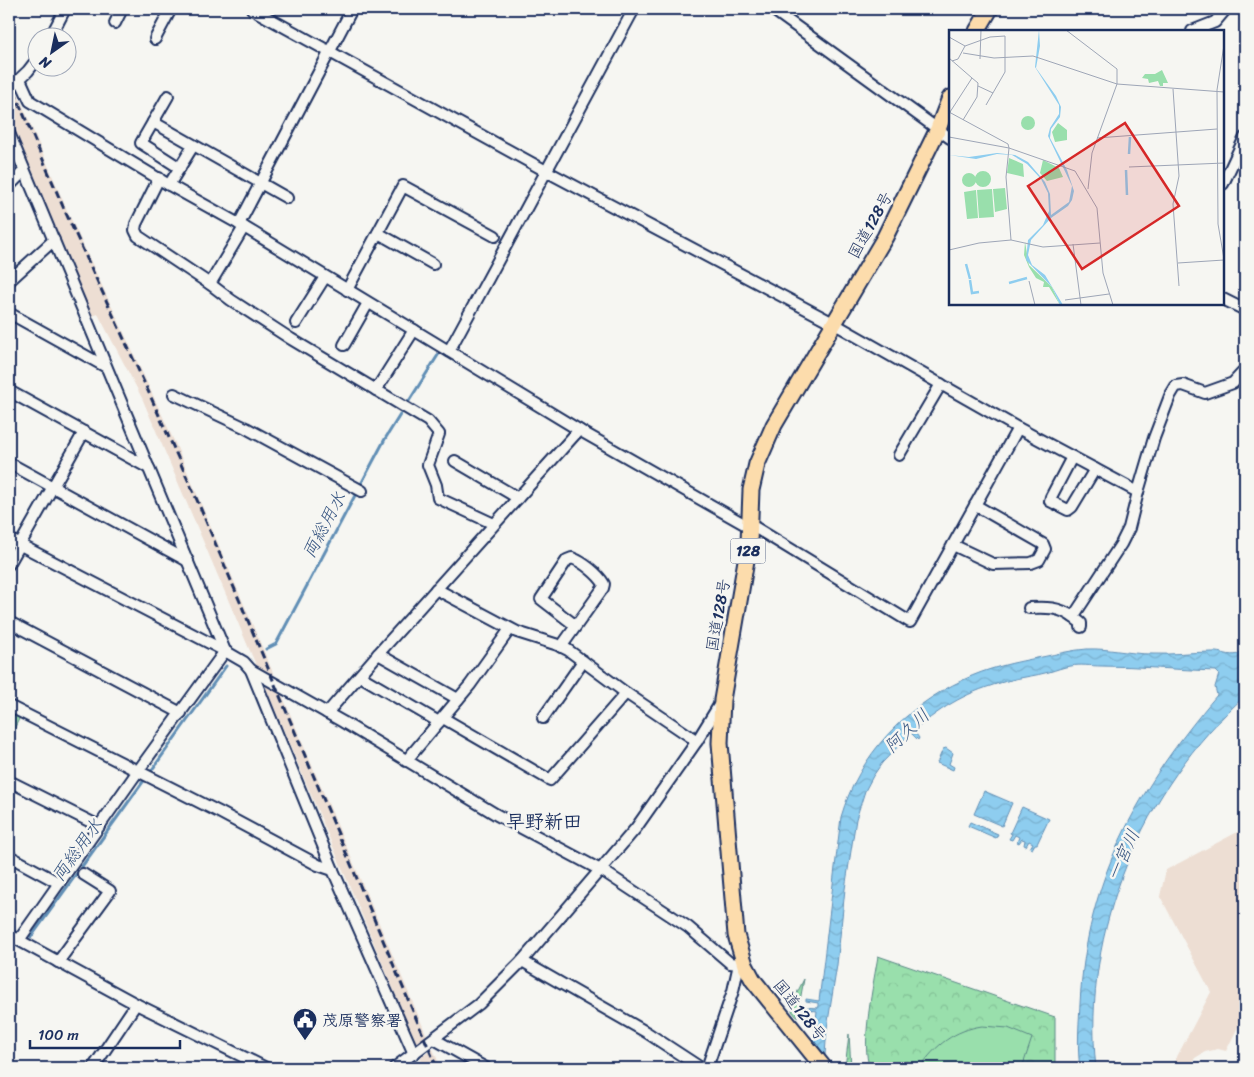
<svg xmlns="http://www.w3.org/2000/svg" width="1254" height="1077" viewBox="0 0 1254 1077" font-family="Sriracha,'Klee One',sans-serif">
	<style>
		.built { fill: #edded3 }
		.grass { fill: url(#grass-dots); stroke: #5a8785 }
		.park { fill: url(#park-crowns); stroke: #5a8785 }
		.pitch { fill: #99dfac; stroke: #5a8785 }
		.water { fill: url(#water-waves); stroke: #608eb5 }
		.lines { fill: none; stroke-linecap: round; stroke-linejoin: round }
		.stream { stroke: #608eb5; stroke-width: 3 }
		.minor-casing { stroke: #1b2f5e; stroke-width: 14 }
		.highway-casing { stroke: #1b2f5e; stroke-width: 19 }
		.minor { stroke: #f6f6f2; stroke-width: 10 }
		.highway { stroke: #fcdcac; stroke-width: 15 }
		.rail { stroke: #1b2f5e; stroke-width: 3; stroke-dasharray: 8 4; stroke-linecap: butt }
		.labels { text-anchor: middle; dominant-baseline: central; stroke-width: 5; stroke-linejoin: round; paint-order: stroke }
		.shield { fill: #f6f6f2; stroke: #5d6b8a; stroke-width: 1 }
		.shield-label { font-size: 15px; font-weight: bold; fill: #1b2f5e }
		.street-label { font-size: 16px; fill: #1b2f5e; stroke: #f6f6f2 }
		.poi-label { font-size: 16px; font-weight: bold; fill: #1b2f5e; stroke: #f6f6f2; text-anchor: start }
		.water-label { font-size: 18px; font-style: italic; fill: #385682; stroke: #f6f6f2 }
		.quarter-label { font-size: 19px; font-weight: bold; fill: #1b2f5e; stroke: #f6f6f2 }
		.inset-river { fill: none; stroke: #8ecdef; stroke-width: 2.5 }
		.inset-road { fill: none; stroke: #9ea6b7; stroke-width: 1 }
		.view { fill: #d62828; fill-opacity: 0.15; stroke: #d62828; stroke-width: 2.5 }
		.inset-edge { fill: none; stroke: #1b2f5e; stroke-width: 2.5 }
	</style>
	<defs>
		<pattern id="grass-dots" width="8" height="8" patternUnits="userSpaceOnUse" patternTransform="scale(1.25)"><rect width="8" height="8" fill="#99dfac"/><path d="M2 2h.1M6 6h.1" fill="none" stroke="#83c096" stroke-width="1.8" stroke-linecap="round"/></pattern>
		<pattern id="park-crowns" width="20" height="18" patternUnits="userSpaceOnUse" patternTransform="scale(1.25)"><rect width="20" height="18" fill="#99dfac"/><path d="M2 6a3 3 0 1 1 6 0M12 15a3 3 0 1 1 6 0" fill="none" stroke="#83c096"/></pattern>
		<pattern id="water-waves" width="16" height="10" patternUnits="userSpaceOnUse" patternTransform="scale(1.25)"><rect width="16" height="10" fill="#8ecdef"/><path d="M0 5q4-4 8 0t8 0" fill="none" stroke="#7ab0cf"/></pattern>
	</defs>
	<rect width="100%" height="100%" fill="#f6f6f2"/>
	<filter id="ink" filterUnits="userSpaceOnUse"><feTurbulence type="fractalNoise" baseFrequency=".02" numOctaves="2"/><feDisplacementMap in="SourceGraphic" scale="10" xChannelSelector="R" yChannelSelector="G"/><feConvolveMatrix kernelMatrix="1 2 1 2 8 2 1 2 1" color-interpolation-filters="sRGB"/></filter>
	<g filter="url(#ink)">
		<g class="built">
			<polygon points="16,90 66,208 176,445 277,682 259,672 142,398 98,314 90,317 9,118 9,97"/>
			<polygon points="262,679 280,690 427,1036 416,1043"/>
			<polygon points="1245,828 1245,1013 1226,1051 1218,1049 1205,1052 1195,1058 1189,1068 1171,1068 1211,992 1160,896 1166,870"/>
			<polygon points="433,1049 441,1068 425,1068 420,1058"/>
		</g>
		<g class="grass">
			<polygon points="804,979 797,1017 792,1011 795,997"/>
			<polygon points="849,1034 851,1068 845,1068"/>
		</g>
		<g class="park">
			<polygon points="9,712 20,717 9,739"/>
			<path d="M878,956L1055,1017V1068H870C860,1046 874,981 878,956Z"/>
		</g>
		<path class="pitch" d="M982,1026L1008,1028L1032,1038L1022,1068H920C935,1045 955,1030 982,1026Z"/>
		<g class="water">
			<path d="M1245,646V696C1143,787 1081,931 1096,1068H1080C1077,1047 1079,1025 1080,1004C1086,879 1138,788 1217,695L1215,687L1219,674L1216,671C1177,670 1140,666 1101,666C1091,666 1080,664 1071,666C1063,667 1056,670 1049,672C1035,676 1021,677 1007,681C969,691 944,705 914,731L919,738L918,740L911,733L882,763L873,776L865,791L856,819L845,889L837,965L827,1028L824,1068H810L817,1011L801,1009L802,1007L818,1008V1003L806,1001V999L819,1001L841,817C859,755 905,707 963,680C987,668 1016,662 1042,657C1057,654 1072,650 1087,649C1108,648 1130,654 1151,654C1172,655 1191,652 1212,652C1220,651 1230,657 1238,654C1241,652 1243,649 1245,646Z"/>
			<polygon points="946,748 953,753 949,764 954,767 953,770 937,763 943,749"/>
			<polygon points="984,791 1012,803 1002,826 974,814"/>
			<polygon points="1022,807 1049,819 1037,844 1035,844 1032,849 1030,848 1033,843 1029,841 1026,846 1024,845 1025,840 1022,839 1019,843 1017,842 1019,837 1015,835 1012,840 1009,839 1012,834 1010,833"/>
			<polygon points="970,822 998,834 996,838 968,826"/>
		</g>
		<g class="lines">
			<g class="stream">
				<polyline points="409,401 440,352"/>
				<polyline points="266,649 276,644 385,439 403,410"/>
				<polyline points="149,774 226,666"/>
				<polyline points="31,937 145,779"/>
			</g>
			<defs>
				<g id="minor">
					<polyline points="252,9 546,171 833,323 1018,428 1138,492"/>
					<polyline points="772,9 950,138"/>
					<polyline points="115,23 122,9"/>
					<polyline points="1192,31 1215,22 1226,9"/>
					<polyline points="50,38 65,9"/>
					<polyline points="155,39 171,9"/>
					<polyline points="20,79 30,101 169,185 239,224 579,430 744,524 756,528 910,622 1018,428"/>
					<polyline points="9,89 28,71 38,58"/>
					<polyline points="168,96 141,143 180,168"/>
					<polyline points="153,122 287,198"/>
					<polyline points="9,133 225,651"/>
					<polyline points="159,178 136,224 135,230 138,236 210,284 231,300 291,339 428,421 439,434 428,465 436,485 438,498 494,524"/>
					<polyline points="1223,184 1245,137"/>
					<polyline points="169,185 193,146"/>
					<polyline points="9,186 24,171"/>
					<polyline points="239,224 352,9"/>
					<polyline points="378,233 433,264"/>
					<polyline points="9,281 54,240"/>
					<polyline points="210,284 244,227"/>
					<polyline points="347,290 403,186 495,236"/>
					<polyline points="1223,299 1245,310"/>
					<polyline points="9,313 106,367"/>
					<polyline points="296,323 325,277"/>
					<polyline points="344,345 368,303"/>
					<polyline points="449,351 634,9"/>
					<polyline points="376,390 414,330"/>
					<polyline points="9,391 149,468"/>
					<polyline points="174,394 246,428 362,491"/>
					<polyline points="899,455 941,384"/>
					<polyline points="1072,457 1051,497 1050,501 1068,510 1072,507 1095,469"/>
					<polyline points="455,461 518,498"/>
					<polyline points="9,463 188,561"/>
					<polyline points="9,539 225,651 244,662 251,670 333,870 414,1054"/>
					<polyline points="953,545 993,564 1031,563 1039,560 1045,549 1043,544 975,505"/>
					<polyline points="9,564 84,432"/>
					<polyline points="436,589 517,632 558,645 568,650 626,693 697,741"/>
					<path d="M1029,608C1046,607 1059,607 1073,617L1121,544L1129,528L1138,492L1154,438L1170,396L1176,386L1183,385L1205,393L1233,383L1245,370"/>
					<polyline points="1073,617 1081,623 1081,627"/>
					<polyline points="9,622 181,713"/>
					<path d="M561,647L603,588L604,584C598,574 583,562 572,558L567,560L541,599L576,626"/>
					<polyline points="378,654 458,699"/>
					<polyline points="251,670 343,722 497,815 606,873 688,927 730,963 745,965"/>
					<polyline points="360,676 439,722"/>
					<polyline points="9,706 219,812 318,865 333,870"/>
					<polyline points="327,713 378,654 579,430"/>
					<polyline points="443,718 550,780 626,693"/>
					<polyline points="543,718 583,661"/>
					<polyline points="406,761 470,685 510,629"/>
					<polyline points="9,781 99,826"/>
					<polyline points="9,856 59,883"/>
					<polyline points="9,935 136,1004 266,1068"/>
					<polyline points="19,940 138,771 225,651"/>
					<polyline points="522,961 646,1032 701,1068"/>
					<polyline points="58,962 110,891 83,874"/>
					<polyline points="434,1039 486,1068"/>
					<polyline points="93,1068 136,1004"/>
					<polyline points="394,1068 479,1004 522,961 636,828 697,741 721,702"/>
					<polyline points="707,1068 733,991 739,964"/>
				</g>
				<g id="highway">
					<polyline points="977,31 990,9"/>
					<polyline points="824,1068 753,980 745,965 736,935 720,743 722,700 749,543 751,490 757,464 774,425 885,237 938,129 950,98"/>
				</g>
			</defs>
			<use href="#minor" class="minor-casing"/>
			<use href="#highway" class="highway-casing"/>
			<use href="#minor" class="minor"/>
			<use href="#highway" class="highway"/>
			<polyline class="rail" points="9,80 64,209 149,393 197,500 437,1068"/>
		</g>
	</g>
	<defs>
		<symbol id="civic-pin" viewBox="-11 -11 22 30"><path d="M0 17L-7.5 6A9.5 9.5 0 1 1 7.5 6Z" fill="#1b2f5e" stroke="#f6f6f2"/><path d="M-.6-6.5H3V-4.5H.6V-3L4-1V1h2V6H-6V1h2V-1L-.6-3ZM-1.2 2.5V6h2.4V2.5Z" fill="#fff"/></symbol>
	</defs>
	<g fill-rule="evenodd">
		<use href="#civic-pin" x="291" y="1006" width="28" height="38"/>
	</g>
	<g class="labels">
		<rect class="shield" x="730.5" y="538.5" width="35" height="25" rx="4"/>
		<g class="shield-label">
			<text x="748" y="551">128</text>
		</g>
		<g class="street-label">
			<text transform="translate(870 225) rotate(-61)">国道128号</text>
			<text transform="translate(718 615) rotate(-80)">国道128号</text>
			<text transform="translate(800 1010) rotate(51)">国道128号</text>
		</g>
		<g class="poi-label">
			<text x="322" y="1020">茂原警察署</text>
		</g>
		<g class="water-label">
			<text transform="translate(324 525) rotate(-62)">両総用水</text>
			<text transform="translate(907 731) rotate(-44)">阿久川</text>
			<text transform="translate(77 850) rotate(-54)">両総用水</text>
			<text transform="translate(1123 855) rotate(-65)">一宮川</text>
		</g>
		<g class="quarter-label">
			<text x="544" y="821">早野新田</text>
		</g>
	</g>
	<g transform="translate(949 30)">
		<rect width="275" height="275" fill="#f6f6f2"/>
		<path d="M26 149a8 8 0 1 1 16 0a8 8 0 1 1-16 0ZM13 150a7 7 0 1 1 14 0a7 7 0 1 1-14 0ZM56,158L58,179L46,182L44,159ZM43,159L45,187L30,188L28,160ZM27,160L29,188L18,189L15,162ZM76,212L80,235L103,257L111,275L100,257H94L95,252L87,248L80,237L75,225Z" fill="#99dfac"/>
		<path d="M213,40L219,53H214V56H211L209,51L200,53L199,49L193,48L196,44H206ZM109,93L118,100V110L106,112L103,102Z" fill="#99dfac"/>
		<path d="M60,128L74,134L75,147L58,143ZM94,130L110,138L114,147L98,151L91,143Z" fill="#99dfac"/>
		<path d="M72 93a7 7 0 1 1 14 0a7 7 0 1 1-14 0Z" fill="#99dfac"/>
		<path d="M90,0L91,16L87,38L107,66L112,77L111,87L102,99L101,108L118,140L125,161L123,170L119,176L102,188L82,210L79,225L83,235L96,245L114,275H111L103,257L77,230L79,210L94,195L100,181L99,163L92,149L78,134L63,125L48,124L27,129L0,125L20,127L48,123L66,125L79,132L96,152L101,164L102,185L120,172L123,156L99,106L101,98L110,84V75L86,37Z" fill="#8ecdef"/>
		<path class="inset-river" d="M180,124L181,107M177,140L178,165M17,234L21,249M21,250L23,263L30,262M60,253L78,248"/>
		<path class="inset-road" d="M117,0L168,39V54L275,62M0,7L16,16L41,7L56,6V42L37,75M275,15L268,60L269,194L275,229M14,23L45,28L84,26L168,54L143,123L139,159M0,28L23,48L1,82M31,29L32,0M3,31L9,29L16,16M29,56L44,63M224,59L230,146L224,174L230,256M0,82L59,114L60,118L126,141L148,178L154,243L164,275M14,90L28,67L29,53L23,48M0,107L60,118L57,147L62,210M148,108L268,99M180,137L275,133M124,214L132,275M0,220L30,213L62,210L94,217L151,213M229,233L275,230M80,251L86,275M116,270L160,264"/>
		<path class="view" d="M176,93L230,176L133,239L79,156Z"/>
		<rect width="275" height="275" class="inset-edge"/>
	</g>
	<rect width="1254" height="1077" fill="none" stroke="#f6f6f2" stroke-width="30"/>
	<rect x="15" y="15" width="1224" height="1047" fill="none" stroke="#1b2f5e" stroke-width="2" filter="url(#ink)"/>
	<g transform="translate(52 52) rotate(213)"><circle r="24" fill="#f6f6f2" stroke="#9ea6b7"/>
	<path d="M0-4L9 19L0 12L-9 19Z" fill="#1b2f5e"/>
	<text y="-8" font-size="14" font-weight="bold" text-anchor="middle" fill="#1b2f5e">N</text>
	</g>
	<path d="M30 1040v8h150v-8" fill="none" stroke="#1b2f5e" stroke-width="2.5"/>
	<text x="38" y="1040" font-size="15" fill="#1b2f5e" stroke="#f6f6f2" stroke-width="4" paint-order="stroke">100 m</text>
</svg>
